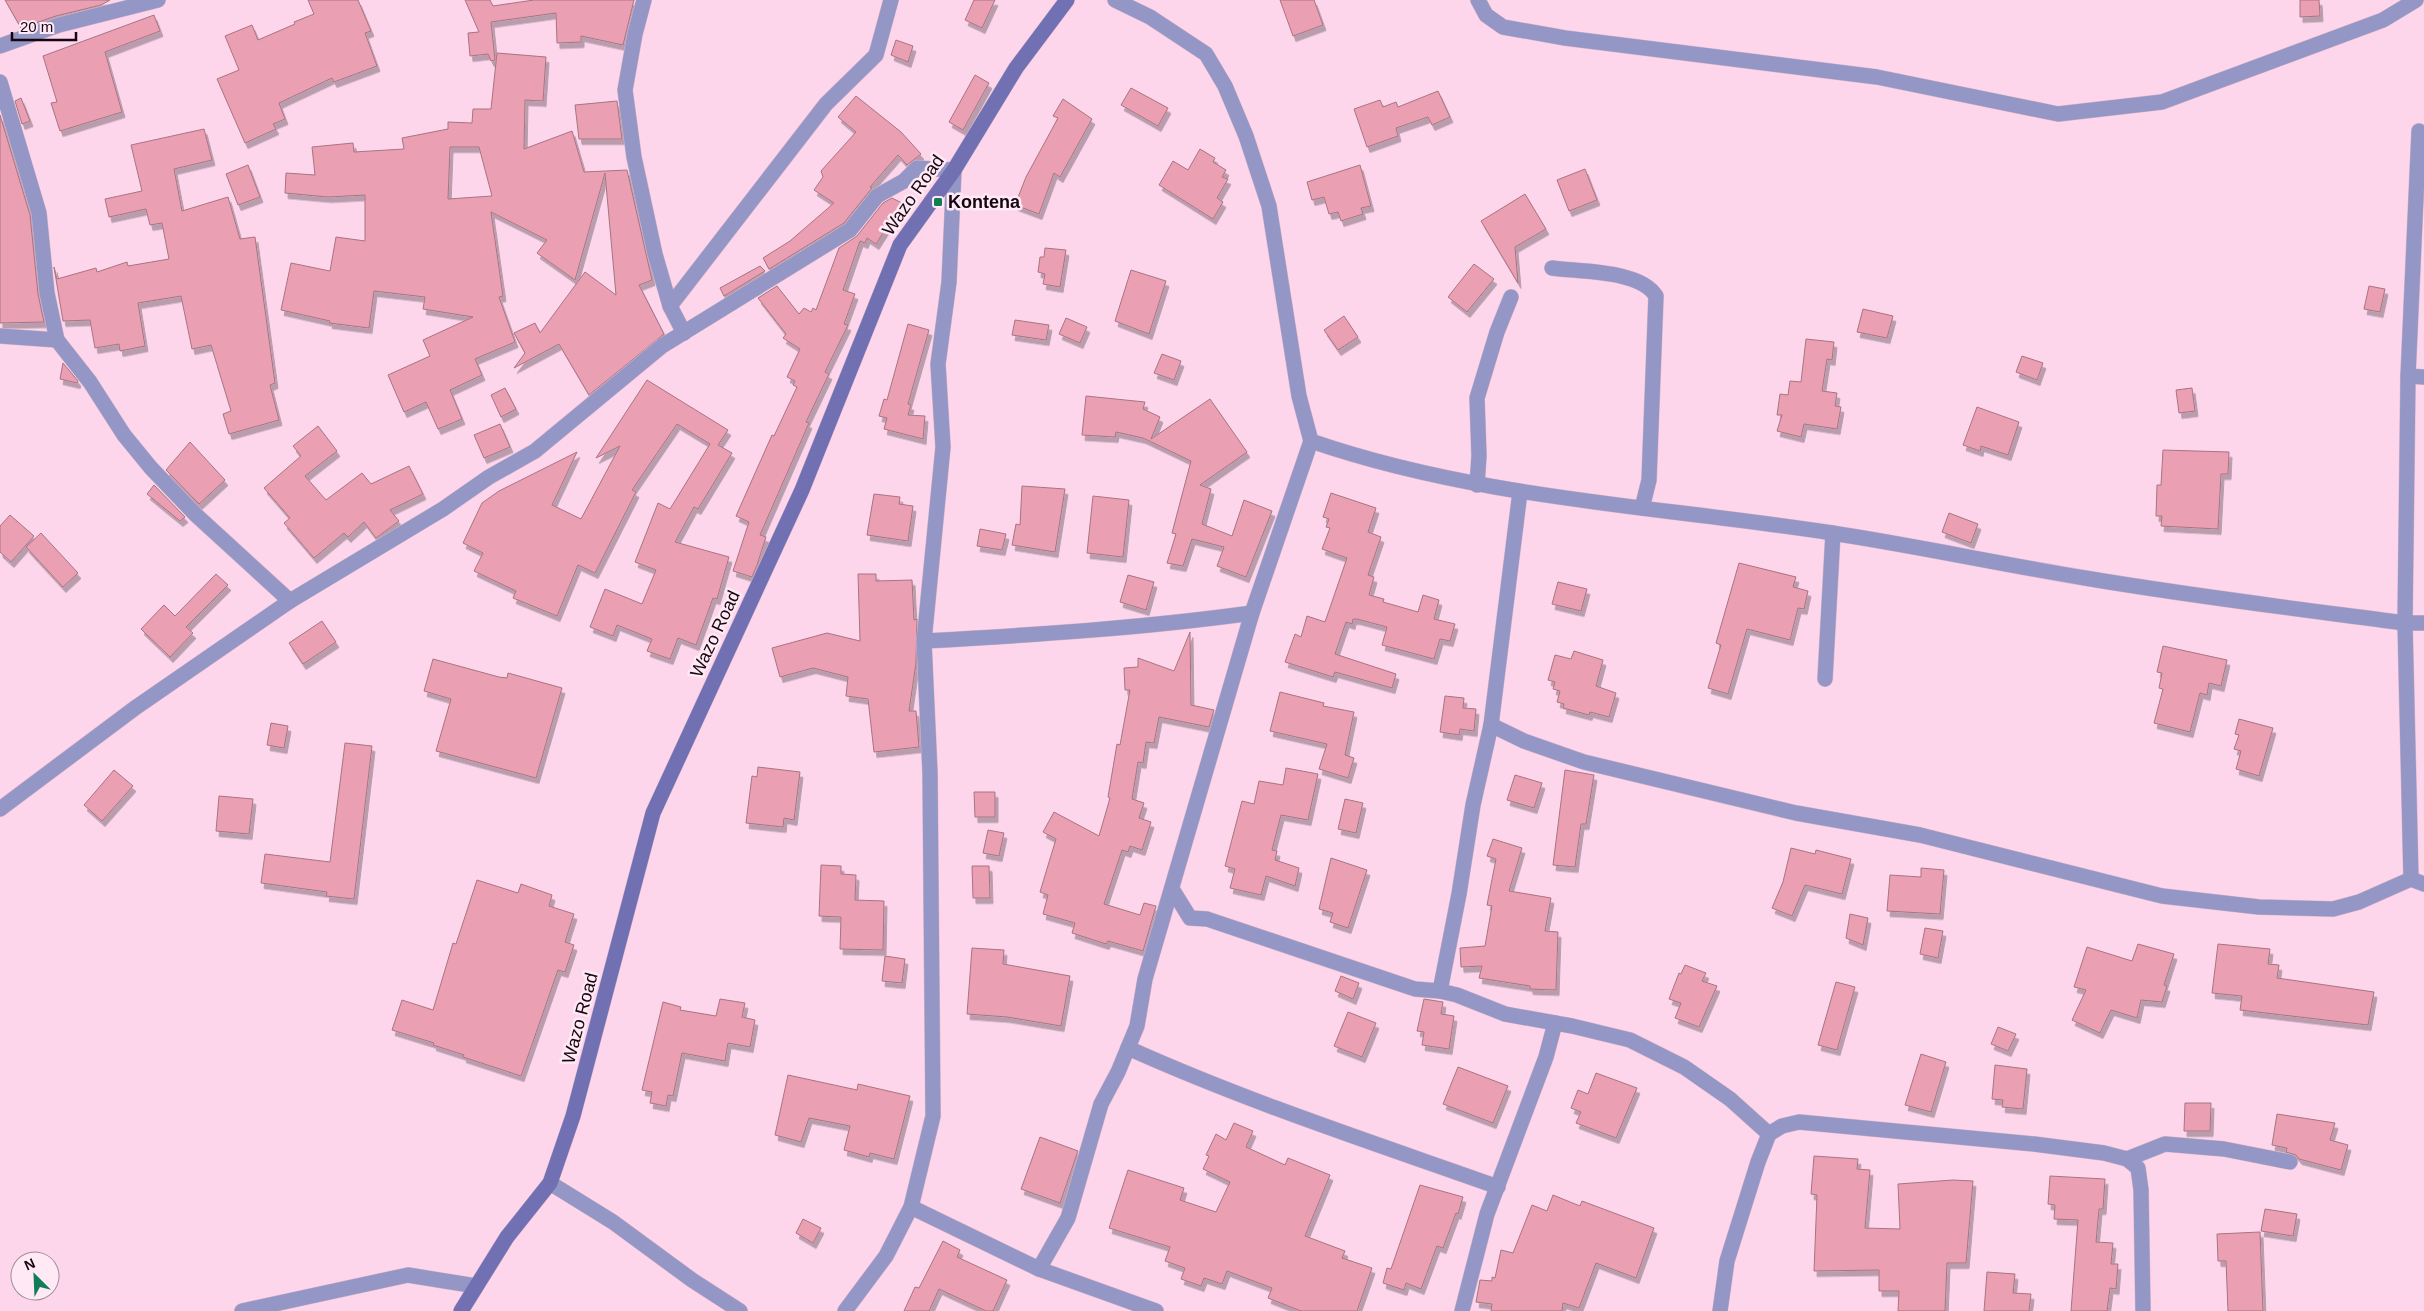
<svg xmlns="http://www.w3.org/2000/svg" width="2424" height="1311" viewBox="0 0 2424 1311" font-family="Arial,sans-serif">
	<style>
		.building { fill: #ea9fb2; stroke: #a77481; fill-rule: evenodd; filter: url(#shadow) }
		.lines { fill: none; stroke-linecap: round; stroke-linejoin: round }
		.minor-casing { stroke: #d8b5c9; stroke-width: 16 }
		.tertiary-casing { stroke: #d8b5c9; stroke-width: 16 }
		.secondary-casing { stroke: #d8b5c9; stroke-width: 16 }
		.minor { stroke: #9496c5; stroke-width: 15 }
		.tertiary { stroke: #9496c5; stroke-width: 15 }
		.secondary { stroke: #7070b3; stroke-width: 15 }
		.poi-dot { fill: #127c57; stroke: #fee9f5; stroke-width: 2 }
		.labels { text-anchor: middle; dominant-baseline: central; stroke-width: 5; stroke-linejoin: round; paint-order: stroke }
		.street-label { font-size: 18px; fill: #15060f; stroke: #fee9f5 }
		.poi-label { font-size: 18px; font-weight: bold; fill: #15060f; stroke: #fee9f5; text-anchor: start }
	</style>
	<defs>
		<filter id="shadow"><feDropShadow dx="3" dy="5.5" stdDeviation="0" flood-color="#0004"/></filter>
	</defs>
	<rect width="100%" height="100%" fill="#fdd6ec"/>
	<g class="building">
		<polygon points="5,0 110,0 101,5 56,16 21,28"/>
		<polygon points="308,0 358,0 371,31 365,33 377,66 334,82 332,78 279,103 285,119 273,124 276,129 245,143 217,79 239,70 225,36 252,25 258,40 295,24 294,22 314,14"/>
		<polygon points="465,0 490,0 493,6 534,0 634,0 623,45 581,36 581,42 557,43 556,13 491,22 495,60 491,61 488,54 470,56 468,33 479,32"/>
		<polygon points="974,0 995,0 982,28 965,20"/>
		<polygon points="1280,0 1314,0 1323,25 1293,36"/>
		<polygon points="2300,0 2319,0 2320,16 2300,17"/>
		<polygon points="154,15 160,31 105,52 122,112 60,131 51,103 57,102 43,56"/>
		<polygon points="896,40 913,46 908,62 891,55"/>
		<path d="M497,53L546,57L543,101L525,100L524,149L572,131L584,172L627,170L652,280L639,285L664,334L589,395L559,344L514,368L525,353L514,333L535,323L540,333L585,272L616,295L605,173L575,280L537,253L547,240L491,212L503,296L499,297L515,342L475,359L482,375L450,390L462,419L438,429L426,402L404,412L388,375L430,356L423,340L473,317L423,309L425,297L374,291L369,328L329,323L330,321L281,310L291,263L330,271L336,237L365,241V195L328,197L285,193L286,173L315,175L312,147L353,143L354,152L404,149L402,138L448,129V122L472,123L473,109H491ZM450,147H479L492,196L448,199Z"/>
		<polygon points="975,75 989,83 963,130 949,122"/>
		<polygon points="1131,88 1168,108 1158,126 1121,105"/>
		<polygon points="1438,91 1450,117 1432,125 1428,117 1396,128 1398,136 1367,147 1354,109 1380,100 1383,107 1396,102 1398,107"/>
		<polygon points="856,96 901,132 921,154 907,165 898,155 870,187 872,188 844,223 769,269 763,258 790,241 834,203 814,190 823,177 821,171 856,132 838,117"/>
		<polygon points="21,98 30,121 22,124 15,101"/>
		<polygon points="1063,99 1092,119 1060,177 1054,173 1039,214 1015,205 1026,177 1058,118 1053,116"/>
		<polygon points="617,101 622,139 579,139 575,105"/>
		<polygon points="0,115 30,215 38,294 44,322 0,323"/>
		<polygon points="204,129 212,160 174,169 182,211 228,197 240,239 255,237 275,383 270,385 279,420 229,434 223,414 231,411 211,345 192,349 181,296 138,303 145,346 120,351 119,344 95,348 90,320 63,321 54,267 57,279 96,268 97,272 127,262 128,266 169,259 162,223 150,225 146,209 109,217 105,199 142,191 131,145"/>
		<polygon points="1200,149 1215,158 1213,162 1226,170 1222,177 1228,179 1217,198 1223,202 1213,219 1159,185 1173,161 1188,170"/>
		<polygon points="248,165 260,197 238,205 226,174"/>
		<polygon points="1360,165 1371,206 1361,208 1363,214 1341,221 1338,212 1329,214 1324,197 1312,200 1307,182"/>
		<polygon points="1585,169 1597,200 1569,211 1557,180"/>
		<polygon points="1525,194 1546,229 1515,247 1518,283 1481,221"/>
		<polygon points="892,198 902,203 876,244 867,238 865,243 860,241 843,290 855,294 844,324 848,325 825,372 829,374 806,422 809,423 760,535 766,537 757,565 752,577 733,571 749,522 736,516 772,435 774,436 797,387 793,385 795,381 787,377 800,349 783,338 786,334 758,298 777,286 799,314 804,308 811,312 813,308 816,310 839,248 857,236 883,203"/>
		<polygon points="1045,248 1066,250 1060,287 1043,284 1045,274 1038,272 1040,257 1044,257"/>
		<polygon points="1474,264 1494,279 1467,312 1448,297"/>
		<polygon points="760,266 765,271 724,296 720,288"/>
		<polygon points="1131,270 1166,281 1149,334 1115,321"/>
		<polygon points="2369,286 2385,289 2380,312 2364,309"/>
		<polygon points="1863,309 1893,316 1887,338 1857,332"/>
		<polygon points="1344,316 1358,337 1338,350 1324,330"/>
		<polygon points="1066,318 1087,327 1080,343 1059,334"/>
		<polygon points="1015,320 1049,325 1046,340 1012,335"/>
		<polygon points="908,324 929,330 908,404 911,405 908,415 925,416 923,439 884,429 887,418 879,416 884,399 887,400"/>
		<polygon points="1806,339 1834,342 1832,360 1827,359 1822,391 1837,393 1835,406 1841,407 1837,429 1804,424 1801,437 1777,431 1782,415 1777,415 1780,394 1788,395 1790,381 1801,382"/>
		<polygon points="1162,354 1181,361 1174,380 1154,373"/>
		<polygon points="2022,356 2043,363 2037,380 2016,372"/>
		<polygon points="63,363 78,381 77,383 60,379"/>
		<polygon points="647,380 728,430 718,445 732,453 698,509 694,507 675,542 729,557 717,599 713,598 696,645 678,638 670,659 647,651 652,639 617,625 613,636 590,627 605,589 642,604 656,570 635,562 658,503 670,509 710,444 677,424 632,490 636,492 595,573 578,565 557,616 513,598 516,591 474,571 483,553 463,543 482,503 499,491 577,452 552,505 581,519 620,446 596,458"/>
		<polygon points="505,388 516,409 501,417 491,395"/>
		<polygon points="2192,388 2195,411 2179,413 2176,390"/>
		<polygon points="1086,396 1145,402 1143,409 1160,417 1151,439 1210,399 1247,452 1200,485 1211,489 1202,524 1232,536 1244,500 1272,511 1246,577 1217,566 1224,547 1192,539 1183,566 1167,563 1176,534 1172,533 1191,461 1143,438 1116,432 1115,437 1082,435"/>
		<polygon points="1977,407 2019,422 2008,455 1981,446 1980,451 1963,445"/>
		<polygon points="500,424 510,447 484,458 474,435"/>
		<polygon points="318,426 337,451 305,476 326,500 362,473 371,484 409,466 423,494 390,510 399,521 376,538 364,522 348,537 344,533 314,558 284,523 290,518 264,488 301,456 293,446"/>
		<polygon points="190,442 225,480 199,504 166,470"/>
		<polygon points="2163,450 2229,452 2228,474 2221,474 2218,529 2161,526 2162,516 2156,516 2157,485 2161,485"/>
		<polygon points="154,485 185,517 180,521 147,494"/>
		<polygon points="1022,486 1065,489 1055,552 1012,545 1016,524 1020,525"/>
		<polygon points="1331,493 1376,508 1368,532 1381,537 1368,575 1374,577 1369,595 1384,599 1383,602 1418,612 1423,595 1439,600 1434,619 1455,624 1450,641 1440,639 1434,659 1382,645 1387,627 1357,619 1353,619 1352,624 1346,622 1335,654 1396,674 1392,688 1335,672 1333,677 1285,662 1295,634 1301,637 1307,616 1325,622 1347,558 1322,549 1330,528 1326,527 1329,519 1323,517"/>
		<polygon points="874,494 900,497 899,504 913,506 908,541 867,535"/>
		<polygon points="1093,496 1129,500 1123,557 1087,553"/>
		<polygon points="1949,513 1978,524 1971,543 1942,532"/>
		<polygon points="10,515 34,536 11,562 0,552 0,526"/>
		<polygon points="980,529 1006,534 1002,550 977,546"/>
		<polygon points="41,533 78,573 63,587 26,547"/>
		<polygon points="1739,563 1796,577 1793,587 1808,591 1804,609 1798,608 1790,640 1747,629 1728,694 1708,688 1721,645 1716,643"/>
		<polygon points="216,574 228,585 186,627 193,633 170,657 141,629 164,605 175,616"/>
		<polygon points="858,574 876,574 876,581 912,580 914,620 917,619 916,663 909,711 916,711 919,747 874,752 868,699 846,696 848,677 813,668 780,677 772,648 827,633 860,641"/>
		<polygon points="1128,575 1154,582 1146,610 1120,602"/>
		<polygon points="1558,582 1587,589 1581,611 1552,604"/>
		<polygon points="322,621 336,642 303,664 289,643"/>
		<polygon points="1190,632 1191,705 1214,710 1209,727 1159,717 1154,743 1146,742 1143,763 1138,762 1132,799 1144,803 1139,818 1151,822 1142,850 1130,846 1128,852 1122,850 1104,904 1140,915 1144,903 1156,906 1143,951 1108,941 1106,944 1072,933 1075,923 1043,914 1048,895 1040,892 1056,839 1043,832 1054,812 1099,836 1110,798 1108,797 1117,744 1120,745 1130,690 1125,690 1124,668 1138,667 1138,658 1174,671"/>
		<polygon points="2163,646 2227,660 2221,686 2209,683 2207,695 2200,693 2190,732 2154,723 2163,689 2159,688 2162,673 2157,672"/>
		<polygon points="1574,651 1603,660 1596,686 1616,693 1609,717 1590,712 1589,715 1563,708 1564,704 1557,702 1560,691 1553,689 1555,682 1548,680 1555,655 1571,659"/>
		<polygon points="433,659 499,677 507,678 508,673 562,688 536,778 436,751 451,699 424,691"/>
		<polygon points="1280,692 1324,703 1323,706 1354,712 1345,755 1354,758 1348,778 1319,769 1327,744 1270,731"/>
		<polygon points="1445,696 1464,698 1463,708 1476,709 1474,731 1460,729 1459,735 1440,732"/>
		<polygon points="2239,719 2273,728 2259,776 2236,769 2241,751 2234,749 2239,735 2235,734"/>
		<polygon points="271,723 288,726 284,748 267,745"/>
		<polygon points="345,743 372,746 354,899 326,896 327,892 261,883 265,854 330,862"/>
		<polygon points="758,767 800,772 794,820 784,818 783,827 746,823 752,776 757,777"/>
		<polygon points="1286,768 1318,774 1308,820 1281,815 1272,850 1277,851 1275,860 1299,868 1295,886 1266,876 1261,895 1230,888 1235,869 1225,866 1242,801 1254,804 1259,781 1283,785"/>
		<polygon points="114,770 133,786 102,821 84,805"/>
		<polygon points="1565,770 1594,775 1586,824 1581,824 1575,867 1553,865"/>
		<polygon points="1515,775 1542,783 1534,808 1507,800"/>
		<polygon points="974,792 995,792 995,817 975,817"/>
		<polygon points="219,796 253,799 249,834 216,831"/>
		<polygon points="1345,799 1363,803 1356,833 1338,829"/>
		<polygon points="988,830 1004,833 999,856 983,853"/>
		<polygon points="1493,839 1522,848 1509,891 1551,898 1545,931 1558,932 1556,990 1530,989 1530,986 1479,978 1482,966 1461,967 1460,948 1485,946 1492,906 1487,905 1496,859 1487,856"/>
		<polygon points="1791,848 1815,854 1816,850 1851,859 1842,894 1805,885 1792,916 1772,908 1783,882"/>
		<polygon points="1331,858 1367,870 1348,928 1330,922 1333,913 1319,909"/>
		<polygon points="821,865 841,866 841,874 856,875 855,900 884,901 883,950 840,949 841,917 819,916"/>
		<polygon points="972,866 989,866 990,898 973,898"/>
		<polygon points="1921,868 1944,870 1940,914 1887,911 1890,875 1921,877"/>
		<polygon points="477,880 518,893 521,884 552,895 549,906 574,914 565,942 574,945 565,972 558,970 521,1076 463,1057 464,1055 433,1045 434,1043 392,1030 402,1000 433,1010 453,943 456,944"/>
		<polygon points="1850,914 1868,918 1863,945 1846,938"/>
		<polygon points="1925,928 1943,931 1938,958 1920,954"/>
		<polygon points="2138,944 2174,954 2164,985 2167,986 2162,1002 2141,1000 2137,1018 2111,1010 2100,1033 2072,1020 2086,990 2074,987 2087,947 2132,961"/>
		<polygon points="2218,944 2270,949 2268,964 2279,965 2277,978 2374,992 2368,1025 2240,1010 2242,996 2212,993"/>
		<polygon points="972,948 1004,950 1003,964 1070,976 1061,1026 1007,1017 967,1014"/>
		<polygon points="885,956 905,959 902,983 882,981"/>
		<polygon points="1685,965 1706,973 1702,981 1717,986 1699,1027 1675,1018 1681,1003 1669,999 1679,973 1681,974"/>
		<polygon points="1341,976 1359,983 1353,999 1335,991"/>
		<polygon points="1836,982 1855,987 1837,1050 1818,1045"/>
		<polygon points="720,999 745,1003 742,1017 755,1020 750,1047 728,1043 725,1061 682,1053 673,1096 668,1095 666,1106 650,1103 652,1092 642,1090 663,1002 681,1007 680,1010 716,1016"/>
		<polygon points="1424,999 1443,1002 1441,1014 1454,1016 1449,1049 1422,1045 1424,1032 1417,1031"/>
		<polygon points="1348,1012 1376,1023 1362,1057 1334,1046"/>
		<polygon points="1998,1027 2016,1034 2008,1051 1991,1044"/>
		<polygon points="1921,1054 1946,1062 1931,1112 1905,1105"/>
		<polygon points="1995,1065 2027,1069 2023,1109 2002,1107 2003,1100 1992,1099"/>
		<polygon points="1458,1067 1508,1086 1493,1123 1443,1104"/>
		<polygon points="1596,1073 1637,1088 1616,1138 1576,1123 1581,1112 1571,1108 1578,1090 1588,1094"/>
		<polygon points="788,1075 857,1090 858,1084 910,1096 894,1159 870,1153 869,1157 844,1150 850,1126 809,1118 801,1142 775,1135"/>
		<polygon points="2185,1103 2211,1103 2210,1131 2184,1131"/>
		<polygon points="2277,1114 2335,1123 2330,1140 2348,1145 2341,1170 2299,1159 2296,1155 2286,1152 2287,1148 2272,1145"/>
		<polygon points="1234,1123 1253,1131 1246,1147 1285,1165 1288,1158 1330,1175 1305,1236 1345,1251 1342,1258 1372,1268 1357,1311 1301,1311 1268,1298 1272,1288 1227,1271 1222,1284 1204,1278 1201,1286 1181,1279 1185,1268 1165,1261 1170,1247 1109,1228 1128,1170 1184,1188 1180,1200 1216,1212 1230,1182 1203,1169 1209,1156 1206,1155 1216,1134 1226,1140"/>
		<polygon points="1040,1137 1078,1151 1060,1203 1021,1189"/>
		<polygon points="1814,1156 1858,1159 1857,1169 1870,1170 1865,1228 1900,1229 1898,1184 1953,1180 1973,1181 1966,1263 1947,1263 1945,1311 1898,1311 1899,1291 1879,1291 1879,1270 1814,1271 1817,1195 1811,1194"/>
		<polygon points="2050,1176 2105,1179 2103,1209 2099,1209 2096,1242 2113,1243 2111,1264 2118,1264 2116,1289 2110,1288 2107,1311 2071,1311 2078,1220 2054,1219 2055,1205 2048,1204"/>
		<polygon points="1420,1185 1463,1197 1458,1214 1456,1213 1443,1248 1437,1246 1421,1289 1406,1283 1404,1290 1383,1283 1387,1268 1391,1269"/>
		<polygon points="1553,1195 1580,1206 1582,1201 1654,1228 1636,1278 1596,1263 1579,1308 1563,1303 1562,1311 1491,1311 1492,1304 1476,1302 1480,1280 1492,1281 1492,1277 1495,1278 1501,1250 1513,1253 1532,1205 1547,1211"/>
		<polygon points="2265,1209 2297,1214 2293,1236 2261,1231"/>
		<polygon points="803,1219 821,1228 813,1243 796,1233"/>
		<polygon points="2260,1232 2263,1311 2228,1311 2226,1261 2218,1261 2217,1234"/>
		<polygon points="943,1241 960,1250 957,1257 1007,1280 993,1311 986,1311 939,1289 929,1311 904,1311 915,1287 919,1288"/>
		<polygon points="1987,1272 2015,1274 2013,1293 2031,1294 2029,1311 1984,1311"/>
	</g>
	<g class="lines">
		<defs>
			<g id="minor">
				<polyline points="644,0 635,34 625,90 634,157 655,254 670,306 684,333"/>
				<path d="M1115,0L1150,17L1206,54L1225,86L1246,136L1269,206L1299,396L1311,441C1479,499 1658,506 1832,533C1917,546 2000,564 2085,578C2191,596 2298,609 2405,623H2424"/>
				<polyline points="1478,0 1486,15 1503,27 1565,38 1877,77 2058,114 2162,102 2383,20 2416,0"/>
				<polyline points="0,46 59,25 158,0"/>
				<polyline points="0,82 39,213 47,293 57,340 90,382 124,435 151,468 196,515 290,601"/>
				<path d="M1552,268C1581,272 1640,270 1656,296L1649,480L1642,508"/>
				<polyline points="670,306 826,104 876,55 891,0"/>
				<polyline points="0,336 57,340"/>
				<polyline points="2408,376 2424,377"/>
				<polyline points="1477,485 1479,456 1477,398 1497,332 1511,297"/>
				<path d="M924,641C1034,635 1143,628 1252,613"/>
				<polyline points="1825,679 1833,533"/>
				<polyline points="1491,725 1524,741 1584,762 1796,813 1920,835 2162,896 2259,907 2333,909 2359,902 2411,879 2424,884"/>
				<polyline points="0,809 135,708 290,601 443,509 489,477 535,451 662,346 850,230 877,196 904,181 917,168 954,170"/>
				<polyline points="2411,879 2405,623 2408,376 2419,131"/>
				<polyline points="1172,889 1190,918 1207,919 1415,989 1440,991 1459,894 1473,805 1491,725 1520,492"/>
				<polyline points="1440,991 1457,995 1505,1014 1572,1026 1630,1040 1684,1067 1730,1099 1769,1134"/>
				<path d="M1128,1048C1248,1102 1374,1143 1498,1187"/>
				<polyline points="2127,1159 2165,1144 2224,1149 2290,1162"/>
				<polyline points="550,1183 613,1222 692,1280 740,1311"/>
				<polyline points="911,1207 1039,1269 1156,1311"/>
				<polyline points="1039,1269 1068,1218 1101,1104 1118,1072 1137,1026 1145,979 1252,613 1311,441"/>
				<polyline points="242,1311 408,1275 476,1286"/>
				<polyline points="1462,1311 1487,1214 1546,1057 1555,1023"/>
				<polyline points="1720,1311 1727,1261 1758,1162 1769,1134 1782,1126 1799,1122 2034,1144 2104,1153 2127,1159 2138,1168 2141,1190 2143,1311"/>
			</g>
			<polyline id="tertiary" points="845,1311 886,1256 911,1207 933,1116 930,773 924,641 943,447 938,364 949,282 954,170"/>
			<polyline id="secondary" points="461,1311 507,1237 550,1183 573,1116 653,813 802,490 900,245 954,170 1016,68 1067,0"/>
		</defs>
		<use href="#minor" class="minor-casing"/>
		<use href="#tertiary" class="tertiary-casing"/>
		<use href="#secondary" class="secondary-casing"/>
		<use href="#minor" class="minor"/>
		<use href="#tertiary" class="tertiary"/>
		<use href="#secondary" class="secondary"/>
	</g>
	<rect class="poi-dot" x="933" y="197" width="10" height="10" rx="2.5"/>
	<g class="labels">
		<g class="street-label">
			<text transform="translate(913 195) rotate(-55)">Wazo Road</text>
			<text transform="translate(715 634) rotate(-65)">Wazo Road</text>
			<text transform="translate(580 1018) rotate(-75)">Wazo Road</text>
		</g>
		<g class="poi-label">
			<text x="948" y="202">Kontena</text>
		</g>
	</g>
	<g transform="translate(35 1276) rotate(336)"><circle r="24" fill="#fee9f5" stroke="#a18e99"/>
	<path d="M0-4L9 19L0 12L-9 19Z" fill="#127c57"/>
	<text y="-8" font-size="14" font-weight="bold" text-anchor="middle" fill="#15060f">N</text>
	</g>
	<path d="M12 32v8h64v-8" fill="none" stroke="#15060f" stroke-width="2.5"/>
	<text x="20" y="32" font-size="15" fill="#15060f" stroke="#fee9f5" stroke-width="4" paint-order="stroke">20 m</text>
</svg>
